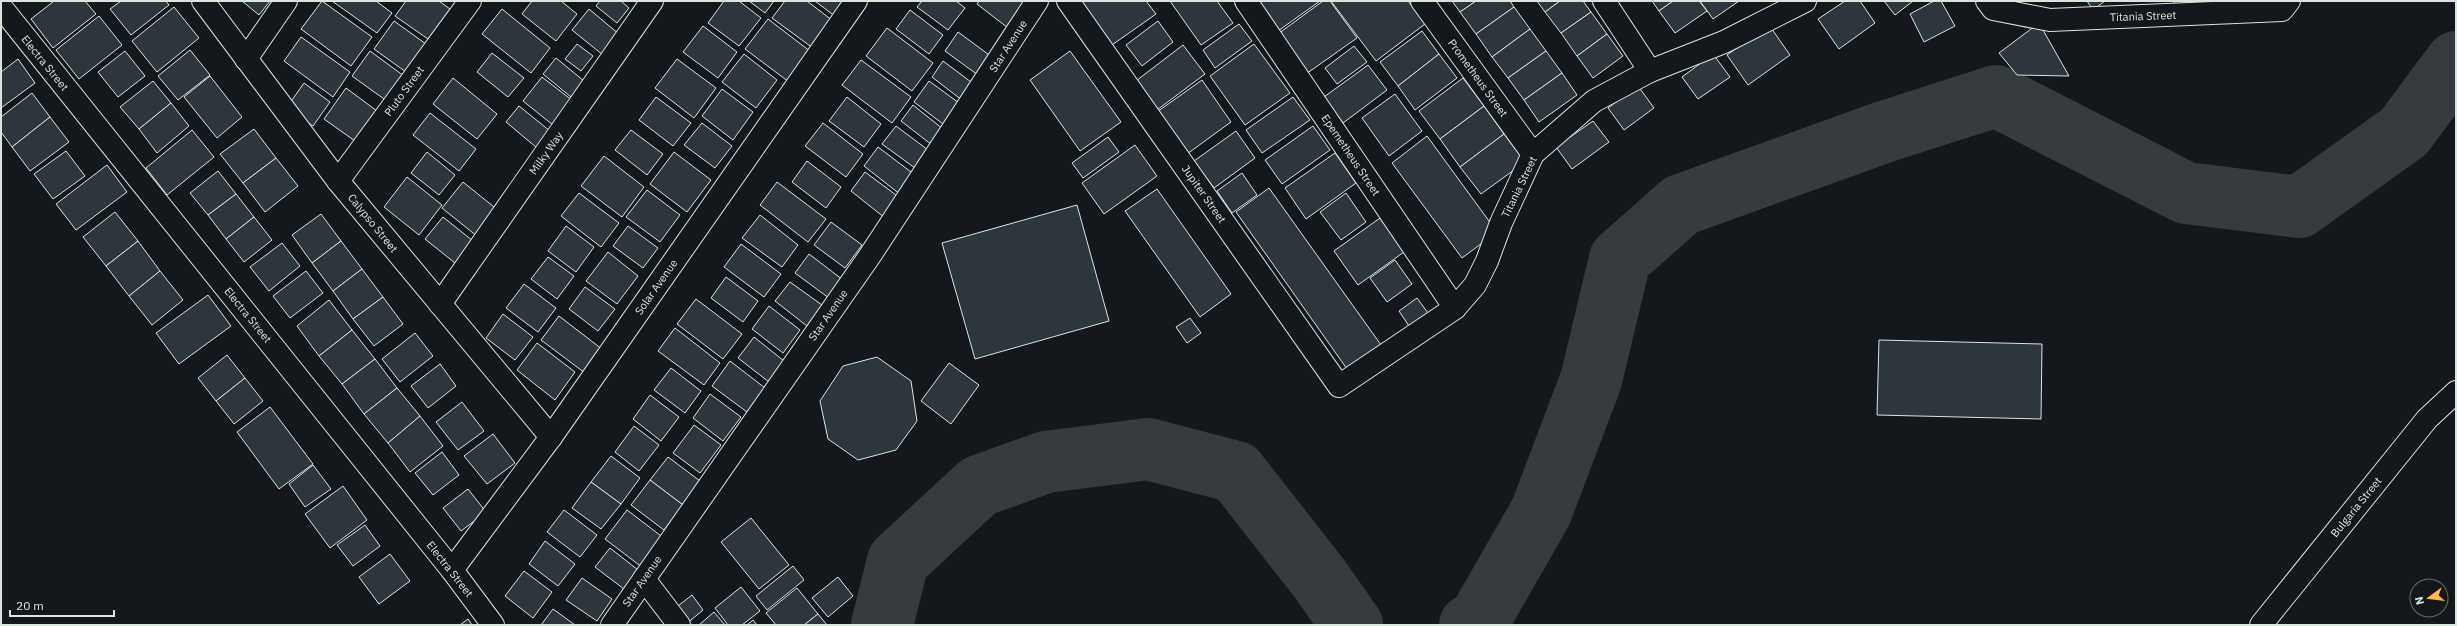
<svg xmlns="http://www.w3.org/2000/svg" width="2457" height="626" viewBox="0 0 2457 626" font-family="'IBM Plex Sans',sans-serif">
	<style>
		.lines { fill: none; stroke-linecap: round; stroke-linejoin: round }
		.river { stroke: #363b3e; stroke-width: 62 }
		.building { fill: #2c363c; stroke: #d8e6dc }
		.minor-casing { stroke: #d8e6dc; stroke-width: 24 }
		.minor { stroke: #14181c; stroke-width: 22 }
		.labels { text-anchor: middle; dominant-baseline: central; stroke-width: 3; stroke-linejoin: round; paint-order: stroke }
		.street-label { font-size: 11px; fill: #d8e6dc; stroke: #14181c }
	</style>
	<rect width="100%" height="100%" fill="#14181c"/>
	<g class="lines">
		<g class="river">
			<polyline points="882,625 898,561 979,486 1046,462 1148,449 1236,472 1319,578 1352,625"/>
			<polyline points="1470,625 1479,620 1541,512 1591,380 1620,259 1681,205 1884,132 1996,96 2186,193 2299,207 2404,132 2456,62"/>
		</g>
	</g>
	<g class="building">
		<polygon points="54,1 85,1 96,14 53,48 31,19"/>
		<polygon points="121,1 166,1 169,5 131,35 110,9"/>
		<polygon points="242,1 270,1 259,15"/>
		<polygon points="322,1 372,37 351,66 301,29"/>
		<polygon points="332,1 376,1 392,13 377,33"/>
		<polygon points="406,1 439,1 450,9 428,39 395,16"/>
		<polygon points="532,1 561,1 577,14 556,41 522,14"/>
		<polygon points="600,1 621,1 629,8 617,23 596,6"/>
		<polygon points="724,1 739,1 761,18 739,46 708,23"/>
		<polygon points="749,1 774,1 765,13"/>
		<polygon points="785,1 807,1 837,24 817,51 772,18"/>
		<polygon points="815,1 848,1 836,17"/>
		<polygon points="922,1 956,1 965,8 948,30 917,7"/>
		<polygon points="979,1 1027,1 1012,31 977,4"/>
		<polygon points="1079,1 1146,1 1156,14 1112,45"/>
		<polygon points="1170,1 1217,1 1233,23 1201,45"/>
		<polygon points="1258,1 1320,1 1278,31"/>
		<polygon points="1323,1 1330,1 1357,38 1306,74 1278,34"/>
		<polygon points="1331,1 1408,1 1425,24 1376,61"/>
		<polygon points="1452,1 1476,1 1460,12"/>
		<polygon points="1476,1 1510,1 1514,7 1476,34 1460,12"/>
		<polygon points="1537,1 1560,1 1545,12"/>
		<polygon points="1560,1 1583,1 1591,12 1561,33 1545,12"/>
		<polygon points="1652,1 1673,1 1659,11"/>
		<polygon points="1673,1 1699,1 1707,11 1675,33 1659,11"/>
		<polygon points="1700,1 1739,1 1713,19"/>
		<polygon points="1845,1 1860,1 1875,23 1839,49 1818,19"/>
		<polygon points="1884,1 1913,1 1895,15"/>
		<polygon points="1934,1 1941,1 1955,26 1924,42 1910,14"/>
		<polygon points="2087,1 2105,1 2093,10"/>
		<polygon points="2173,1 2199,1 2183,14"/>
		<polygon points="174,7 199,38 157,72 132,41"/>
		<polygon points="1514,7 1530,29 1492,57 1476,34"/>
		<polygon points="502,9 550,48 531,73 482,34"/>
		<polygon points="589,9 620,35 603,55 572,30"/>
		<polygon points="910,10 943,35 929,54 896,29"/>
		<polygon points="1591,12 1607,34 1577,56 1561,33"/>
		<polygon points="99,16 122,45 79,79 56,50"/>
		<polygon points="768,19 815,55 793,85 745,49"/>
		<polygon points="394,21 426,44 406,72 374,49"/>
		<polygon points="1158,21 1173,42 1142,66 1126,45"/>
		<polygon points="2039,23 2069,76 2017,75 1999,53"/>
		<polygon points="1239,24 1252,41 1215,68 1203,50"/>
		<polygon points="1769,25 1790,55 1748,85 1727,55"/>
		<polygon points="703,26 737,52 718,78 683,52"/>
		<polygon points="887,28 933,63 912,91 866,56"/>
		<polygon points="1530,29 1546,51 1508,78 1492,57"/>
		<polygon points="1422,31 1439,54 1398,86 1380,62"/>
		<polygon points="958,32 992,57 978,75 945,51"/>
		<polygon points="1607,34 1623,56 1593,78 1577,56"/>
		<polygon points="301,37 350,72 333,97 284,61"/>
		<polygon points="577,44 593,56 581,71 565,59"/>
		<polygon points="1254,44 1290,93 1245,125 1210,76"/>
		<polygon points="1183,45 1205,74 1153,113 1132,84"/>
		<polygon points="1354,46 1367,62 1337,84 1325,68"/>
		<polygon points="190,50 210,75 178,100 158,76"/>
		<polygon points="125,51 145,76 118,97 98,72"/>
		<polygon points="370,51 408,79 391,104 352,76"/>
		<polygon points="1070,51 1121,122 1080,151 1030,80"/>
		<polygon points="1546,51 1562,73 1524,100 1508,78"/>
		<polygon points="492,53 524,78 508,97 477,72"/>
		<polygon points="744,54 777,80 756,108 722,82"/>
		<polygon points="1439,54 1457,78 1415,110 1398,86"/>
		<polygon points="1713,54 1730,77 1698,99 1682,77"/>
		<polygon points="556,58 584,81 571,97 543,74"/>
		<polygon points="18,59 35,83 1,108 1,72"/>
		<polygon points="677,59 716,88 694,118 655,88"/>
		<polygon points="861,60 911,97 892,123 842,85"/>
		<polygon points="943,61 979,88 967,104 932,77"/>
		<polygon points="1368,65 1387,90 1343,123 1324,97"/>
		<polygon points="1562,73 1577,95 1539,122 1524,100"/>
		<polygon points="210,76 242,117 217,138 184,97"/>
		<polygon points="542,77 573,101 553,125 523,101"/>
		<polygon points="453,78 497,114 477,139 433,104"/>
		<polygon points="1463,78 1484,106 1440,139 1419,111"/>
		<polygon points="1202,80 1231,122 1187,154 1157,112"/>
		<polygon points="153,81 171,103 139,129 120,107"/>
		<polygon points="929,81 959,103 943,124 914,102"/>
		<polygon points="304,83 330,102 313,126 287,107"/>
		<polygon points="1638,86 1654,108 1624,130 1608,108"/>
		<polygon points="346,88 377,111 355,141 324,119"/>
		<polygon points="722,89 753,112 733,140 702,116"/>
		<polygon points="32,93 50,117 12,147 1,132 1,117"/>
		<polygon points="1395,94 1422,131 1389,156 1362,118"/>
		<polygon points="656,97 691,123 673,146 639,120"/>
		<polygon points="847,97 881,124 864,147 829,121"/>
		<polygon points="1293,97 1310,120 1262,153 1246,130"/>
		<polygon points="171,103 189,126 157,153 139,129"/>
		<polygon points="913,105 943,129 932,145 901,121"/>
		<polygon points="519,106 550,131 537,148 506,122"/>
		<polygon points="1484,106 1504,134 1460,167 1440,139"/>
		<polygon points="430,113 476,149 459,171 413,135"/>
		<polygon points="50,117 69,142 30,171 12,147"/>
		<polygon points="1593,121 1609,142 1572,169 1556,147"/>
		<polygon points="702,123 732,146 715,168 684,145"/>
		<polygon points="823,123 863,154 846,177 805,146"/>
		<polygon points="896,126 932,153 919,171 882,144"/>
		<polygon points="1313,126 1330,150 1282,184 1265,160"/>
		<polygon points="254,129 276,158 243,183 220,154"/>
		<polygon points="192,130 214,157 167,195 146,168"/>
		<polygon points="631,130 663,154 647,175 615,150"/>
		<polygon points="1236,131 1255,158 1214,188 1194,161"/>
		<polygon points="1504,134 1525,162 1481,194 1460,167"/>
		<polygon points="1427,136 1497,232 1462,258 1392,163"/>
		<polygon points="1108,137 1119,152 1083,178 1072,163"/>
		<polygon points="1135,145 1157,176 1104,214 1082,183"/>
		<polygon points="878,147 915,175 901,195 864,166"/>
		<polygon points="66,151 85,176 53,199 34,174"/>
		<polygon points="427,152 455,175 439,195 411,173"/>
		<polygon points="674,152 711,180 687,212 650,184"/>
		<polygon points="1335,153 1356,183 1306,219 1285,188"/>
		<polygon points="604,156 644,187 622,217 581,186"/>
		<polygon points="276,158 298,186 265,212 243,183"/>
		<polygon points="807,161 841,187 826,208 792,182"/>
		<polygon points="107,165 127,192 76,230 56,204"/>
		<polygon points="218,171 236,194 208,215 190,193"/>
		<polygon points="865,172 900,198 885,218 851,191"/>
		<polygon points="1242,173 1257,195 1232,213 1217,191"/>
		<polygon points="407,177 442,205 419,235 384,207"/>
		<polygon points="463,182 499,211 478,237 442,208"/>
		<polygon points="777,182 826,219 808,242 760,205"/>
		<polygon points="1269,188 1386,352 1352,376 1236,212"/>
		<polygon points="1157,189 1231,294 1200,317 1125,211"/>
		<polygon points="647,190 680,215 660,242 626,217"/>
		<polygon points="579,193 619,223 601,247 561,216"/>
		<polygon points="1346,193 1366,222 1341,240 1320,212"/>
		<polygon points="236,194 254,217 226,239 208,215"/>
		<polygon points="1077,205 1109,321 975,359 942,243"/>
		<polygon points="115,212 138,241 106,266 83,237"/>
		<polygon points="321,214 341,241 312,263 292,235"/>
		<polygon points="760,215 798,245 782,267 742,238"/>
		<polygon points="254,217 272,240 244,262 226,239"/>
		<polygon points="443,217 473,241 455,263 425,239"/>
		<polygon points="1380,218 1404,252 1358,285 1334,251"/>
		<polygon points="831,222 862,245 845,268 814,245"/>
		<polygon points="566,226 594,247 576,272 548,251"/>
		<polygon points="628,226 658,248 643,268 613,246"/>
		<polygon points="138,241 160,271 129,296 106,266"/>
		<polygon points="341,241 362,269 333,291 312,263"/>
		<polygon points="282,243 300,266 269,291 250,267"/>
		<polygon points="741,244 781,274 764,297 724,267"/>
		<polygon points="608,252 638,276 617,304 586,281"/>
		<polygon points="809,254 847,283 833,301 795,273"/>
		<polygon points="548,257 574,276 557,299 531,279"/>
		<polygon points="1395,260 1412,284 1387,302 1370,278"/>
		<polygon points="362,269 383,297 353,319 333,291"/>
		<polygon points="160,271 183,300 152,325 129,296"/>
		<polygon points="306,271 323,293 290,318 273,296"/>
		<polygon points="726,277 758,301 743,322 711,298"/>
		<polygon points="790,282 822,305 807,326 775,301"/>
		<polygon points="524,284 556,308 538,332 506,308"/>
		<polygon points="585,287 615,309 598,331 569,309"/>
		<polygon points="208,295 231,326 179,364 156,333"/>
		<polygon points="383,297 403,324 374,346 353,319"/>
		<polygon points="1417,298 1428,313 1409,326 1399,311"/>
		<polygon points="696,299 742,334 723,359 677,324"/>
		<polygon points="329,300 352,330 319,356 297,326"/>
		<polygon points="769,306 800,330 783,353 752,329"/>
		<polygon points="503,314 533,337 515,360 486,338"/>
		<polygon points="559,316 607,353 589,376 541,340"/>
		<polygon points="1190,318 1201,333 1187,343 1176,327"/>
		<polygon points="675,328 720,363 704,385 658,351"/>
		<polygon points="352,330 375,359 342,384 319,356"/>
		<polygon points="415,333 433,356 400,382 382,359"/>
		<polygon points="754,337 784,361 769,382 738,358"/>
		<polygon points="1879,340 2042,344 2041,419 1877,415"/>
		<polygon points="537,343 575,372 555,400 517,370"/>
		<polygon points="227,355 245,378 216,401 198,378"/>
		<polygon points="877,357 911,381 917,421 896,450 858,460 828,439 820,401 843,366"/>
		<polygon points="375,359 397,388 364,414 342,384"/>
		<polygon points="730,361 765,388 747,412 712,386"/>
		<polygon points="949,363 979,385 951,424 921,401"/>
		<polygon points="440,364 456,386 428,408 411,386"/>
		<polygon points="671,368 701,391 685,413 654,390"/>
		<polygon points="245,378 263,401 234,424 216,401"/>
		<polygon points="397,388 420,416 388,443 364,414"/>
		<polygon points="710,394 741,417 723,441 693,418"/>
		<polygon points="650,395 679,417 661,441 633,419"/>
		<polygon points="462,402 484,431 458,450 436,422"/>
		<polygon points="270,407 313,464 279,489 237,432"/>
		<polygon points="420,416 443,446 410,472 388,443"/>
		<polygon points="694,425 721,445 700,473 673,453"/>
		<polygon points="634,426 659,445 639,471 615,452"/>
		<polygon points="493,434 515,463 487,484 464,456"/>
		<polygon points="442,452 459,475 433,495 415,473"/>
		<polygon points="611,456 640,478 621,504 591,482"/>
		<polygon points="668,457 700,481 683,505 650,480"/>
		<polygon points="313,465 331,489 305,507 289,484"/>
		<polygon points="650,480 683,505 664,530 631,505"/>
		<polygon points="591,482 621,504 601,529 572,508"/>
		<polygon points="343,486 367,520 330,548 305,514"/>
		<polygon points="468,489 486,512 461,531 443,508"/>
		<polygon points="564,510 597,535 580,557 547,532"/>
		<polygon points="627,510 669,542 647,571 605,539"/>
		<polygon points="751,518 789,565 759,589 721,542"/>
		<polygon points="365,525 380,546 353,566 337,545"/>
		<polygon points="545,541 575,564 558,586 529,564"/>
		<polygon points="610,548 638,570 624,589 595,567"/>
		<polygon points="390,554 410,581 379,604 359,577"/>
		<polygon points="793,566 804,580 767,610 756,596"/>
		<polygon points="524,571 552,592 533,618 505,596"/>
		<polygon points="838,577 853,596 828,617 812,598"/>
		<polygon points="582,578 612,599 597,621 566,600"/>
		<polygon points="741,587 760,611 742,625 728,625 715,608"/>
		<polygon points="797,588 818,614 804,625 776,625 766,613"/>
		<polygon points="692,595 703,610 685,625 674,609"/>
		<polygon points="553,609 575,625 541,625"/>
		<polygon points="714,612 725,625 699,625"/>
		<polygon points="818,614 827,625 804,625"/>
		<polygon points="468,619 472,625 460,625"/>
		<polygon points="753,620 757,625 747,625"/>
	</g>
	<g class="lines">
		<defs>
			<g id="minor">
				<polyline points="203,1 338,181 551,437"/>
				<polyline points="1068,1 1339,386 1455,308 1475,285 1487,261 1501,223 1533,154 1594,101 1650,71 1724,42 1805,1"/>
				<polyline points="1246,1 1455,308"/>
				<polyline points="1422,1 1533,154"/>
				<polyline points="1604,1 1650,71"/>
				<polyline points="1987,1 1993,9 2050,20 2282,10 2289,1"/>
				<polyline points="1,7 452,570 493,625"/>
				<polyline points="246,59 286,1"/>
				<polyline points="338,181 470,1"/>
				<polyline points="440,304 652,1"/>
				<polyline points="452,570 551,437 856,1"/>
				<polyline points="644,579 679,625"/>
				<polyline points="612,625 869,257 1037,1"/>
				<polyline points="2261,625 2427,419 2456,392"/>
			</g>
		</defs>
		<use href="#minor" class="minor-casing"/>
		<use href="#minor" class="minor"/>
	</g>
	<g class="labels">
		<g class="street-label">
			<text transform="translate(2143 16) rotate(-2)">Titania Street</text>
			<text transform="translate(1008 46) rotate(-57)">Star Avenue</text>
			<text transform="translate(45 63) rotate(51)">Electra Street</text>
			<text transform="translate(1478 78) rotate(54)">Prometheus Street</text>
			<text transform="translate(404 91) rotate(-54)">Pluto Street</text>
			<text transform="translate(546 153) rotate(-55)">Milky Way</text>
			<text transform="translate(1351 155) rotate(56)">Epemetheus Street</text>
			<text transform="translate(1519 187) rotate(-64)">Titania Street</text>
			<text transform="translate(1204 194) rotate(55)">Jupiter Street</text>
			<text transform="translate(373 223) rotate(51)">Calypso Street</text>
			<text transform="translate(656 287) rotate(-55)">Solar Avenue</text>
			<text transform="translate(248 315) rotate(51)">Electra Street</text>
			<text transform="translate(828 315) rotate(-55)">Star Avenue</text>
			<text transform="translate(2356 507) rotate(-51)">Bulgaria Street</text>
			<text transform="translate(450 569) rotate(52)">Electra Street</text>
			<text transform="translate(642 581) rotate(-55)">Star Avenue</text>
		</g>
	</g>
	<rect width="2457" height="626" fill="none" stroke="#d8e6dc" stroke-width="4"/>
	<g transform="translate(2429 598) rotate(255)"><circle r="19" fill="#14181c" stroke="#626a69"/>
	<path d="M0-3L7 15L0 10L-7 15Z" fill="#ffb74d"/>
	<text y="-6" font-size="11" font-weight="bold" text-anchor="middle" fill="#d8e6dc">N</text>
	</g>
	<path d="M10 610v6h104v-6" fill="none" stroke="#d8e6dc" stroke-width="2"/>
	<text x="16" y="610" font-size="12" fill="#d8e6dc" stroke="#14181c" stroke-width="3" paint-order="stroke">20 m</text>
</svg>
